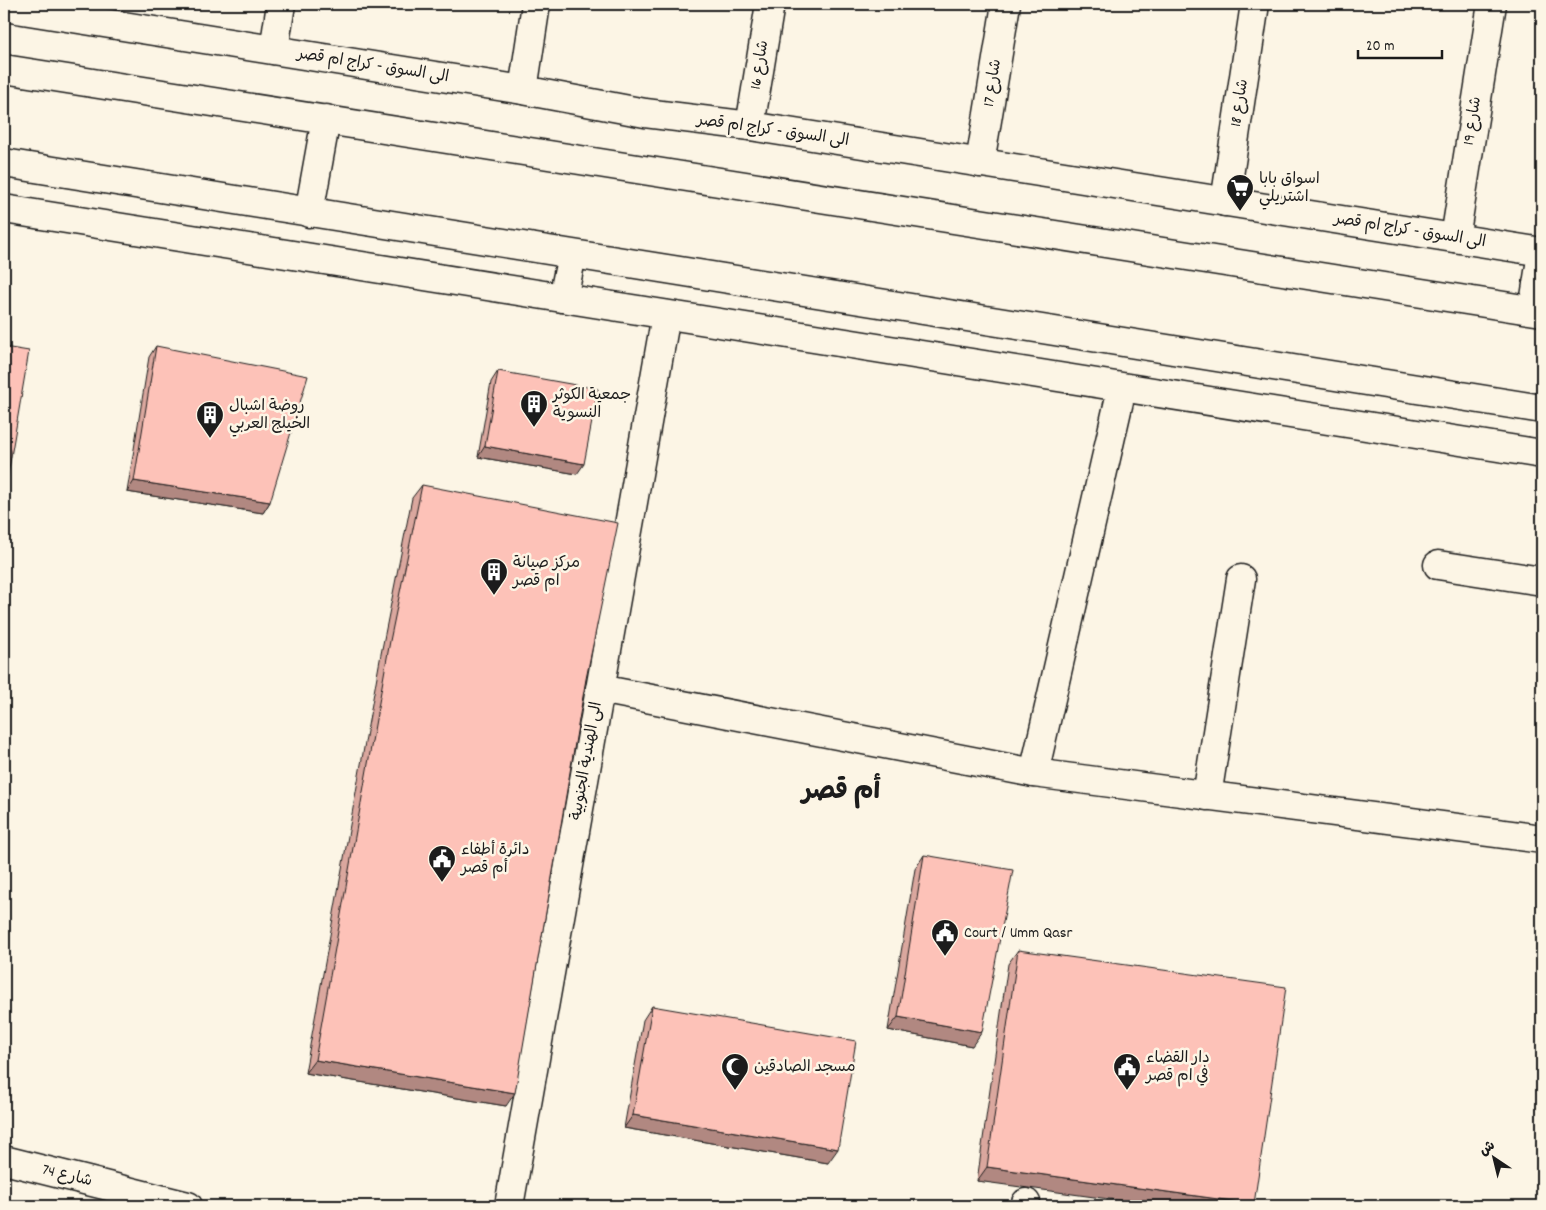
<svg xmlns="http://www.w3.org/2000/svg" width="1546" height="1210" viewBox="0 0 1546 1210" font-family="Dekko,'Playpen Sans Arabic',sans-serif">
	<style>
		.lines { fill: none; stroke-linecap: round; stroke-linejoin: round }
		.minor-casing { stroke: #1c1c1c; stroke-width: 31 }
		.major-casing { stroke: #1c1c1c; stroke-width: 31 }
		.minor { stroke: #fcf5e5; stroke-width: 28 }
		.major { stroke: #fcf5e5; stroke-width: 28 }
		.wall { fill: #daa79e; stroke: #1c1c1c }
		.shaded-wall { fill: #b18881; stroke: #1c1c1c }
		.building { fill: #fdc2b8; stroke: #1c1c1c }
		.labels { text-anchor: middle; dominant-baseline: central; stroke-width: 5; stroke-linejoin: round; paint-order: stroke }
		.street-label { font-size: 16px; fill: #1c1c1c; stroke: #fcf5e5 }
		.poi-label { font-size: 16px; fill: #1c1c1c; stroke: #fcf5e5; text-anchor: start }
		.town-label { font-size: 26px; font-weight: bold; fill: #1c1c1c; stroke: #fcf5e5 }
	</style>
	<rect width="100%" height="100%" fill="#fcf5e5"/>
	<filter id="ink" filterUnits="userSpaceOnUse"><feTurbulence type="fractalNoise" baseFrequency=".02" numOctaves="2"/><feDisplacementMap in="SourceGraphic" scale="10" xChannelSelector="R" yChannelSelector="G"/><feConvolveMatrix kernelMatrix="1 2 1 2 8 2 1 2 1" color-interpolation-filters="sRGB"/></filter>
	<g filter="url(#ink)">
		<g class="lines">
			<defs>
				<g id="minor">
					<polyline points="4,7 523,90 645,113 750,126 1542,252"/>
					<polyline points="274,50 281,4"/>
					<polyline points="523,90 536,4"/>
					<polyline points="750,126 770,4"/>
					<polyline points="980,163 1006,4"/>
					<polyline points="1225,202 1255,4"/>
					<polyline points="4,209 1542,454"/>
					<polyline points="1455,238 1492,4"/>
					<polyline points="1438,565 1542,581"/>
					<polyline points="600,689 1034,773 1542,839"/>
					<polyline points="1034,773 1122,388"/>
					<polyline points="1207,796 1241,579"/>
					<polyline points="4,1160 188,1206"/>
					<polyline points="509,1206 666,315"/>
					<polyline points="1026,1206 1026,1203"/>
				</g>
				<g id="major">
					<polyline points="4,69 1542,312"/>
					<polyline points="4,163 1542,409"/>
					<polyline points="309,213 326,119"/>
					<polyline points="563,298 572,255"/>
					<polyline points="1533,310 1542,253"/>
				</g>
			</defs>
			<use href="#minor" class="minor-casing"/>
			<use href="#major" class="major-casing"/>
			<use href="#minor" class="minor"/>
			<use href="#major" class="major"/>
		</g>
		<g class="wall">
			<polygon points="156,346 270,502 263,513 127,492 149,357"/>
			<polygon points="498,371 577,474 478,457 491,382"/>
			<polygon points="422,485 586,679 506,1106 305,1073 381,654 412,498"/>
			<polygon points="924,855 972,1046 888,1030 915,869"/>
			<polygon points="1018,950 1254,1204 977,1181 1008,964"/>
			<polygon points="652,1006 828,1163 624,1128 643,1020"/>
		</g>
		<g class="shaded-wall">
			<polygon points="485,446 584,464 577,474 478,457"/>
			<polygon points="134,481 270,502 263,513 127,492"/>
			<polygon points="898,1017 982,1032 972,1046 888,1030"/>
			<polygon points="315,1060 515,1093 506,1106 305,1073"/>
			<polygon points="633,1115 838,1149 828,1163 624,1128"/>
			<polygon points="987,1167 1254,1204 1253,1206 1160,1206 977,1181"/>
		</g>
		<g class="building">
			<polygon points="156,346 308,376 270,502 134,481"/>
			<polygon points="4,347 29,351 4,498"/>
			<polygon points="498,371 598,389 584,464 485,446"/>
			<polygon points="422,485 618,523 586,679 515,1093 315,1060 390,641"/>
			<polygon points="924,855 1013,870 982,1032 898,1017"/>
			<polygon points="1018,950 1286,987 1254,1204 987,1167"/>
			<polygon points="652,1006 856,1041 838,1149 633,1115"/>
		</g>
	</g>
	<defs>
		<symbol id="supermarket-pin" viewBox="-11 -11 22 30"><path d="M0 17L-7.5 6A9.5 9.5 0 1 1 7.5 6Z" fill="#1c1c1c" stroke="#fcf5e5"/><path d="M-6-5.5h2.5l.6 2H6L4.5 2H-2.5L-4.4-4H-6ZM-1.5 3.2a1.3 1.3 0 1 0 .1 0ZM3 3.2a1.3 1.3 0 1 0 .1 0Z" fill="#fff"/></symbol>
		<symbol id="building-pin" viewBox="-11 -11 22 30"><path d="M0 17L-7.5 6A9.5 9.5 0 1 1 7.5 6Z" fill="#1c1c1c" stroke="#fcf5e5"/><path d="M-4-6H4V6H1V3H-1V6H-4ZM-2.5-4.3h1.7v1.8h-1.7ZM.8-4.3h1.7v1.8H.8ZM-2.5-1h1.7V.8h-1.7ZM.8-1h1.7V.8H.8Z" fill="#fff"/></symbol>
		<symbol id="civic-pin" viewBox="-11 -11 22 30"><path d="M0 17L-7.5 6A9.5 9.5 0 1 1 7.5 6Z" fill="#1c1c1c" stroke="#fcf5e5"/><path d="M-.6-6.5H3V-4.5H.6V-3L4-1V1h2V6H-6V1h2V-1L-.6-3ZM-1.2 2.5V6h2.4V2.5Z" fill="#fff"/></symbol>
		<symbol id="mosque-pin" viewBox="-11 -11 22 30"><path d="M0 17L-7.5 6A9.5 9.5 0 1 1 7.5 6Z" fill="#1c1c1c" stroke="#fcf5e5"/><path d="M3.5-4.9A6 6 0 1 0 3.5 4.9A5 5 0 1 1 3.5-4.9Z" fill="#fff"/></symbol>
	</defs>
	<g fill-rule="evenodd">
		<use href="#supermarket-pin" x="1224" y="172" width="32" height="43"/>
		<use href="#building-pin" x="518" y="388" width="32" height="43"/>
		<use href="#building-pin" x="194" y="399" width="32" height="43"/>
		<use href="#building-pin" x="478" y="556" width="32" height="43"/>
		<use href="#civic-pin" x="426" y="843" width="32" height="43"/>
		<use href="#civic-pin" x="929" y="917" width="32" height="43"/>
		<use href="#mosque-pin" x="719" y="1051" width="32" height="43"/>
		<use href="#civic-pin" x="1111" y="1051" width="32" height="43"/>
	</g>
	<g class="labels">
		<g class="street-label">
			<text transform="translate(760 65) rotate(-81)">شارع 16</text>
			<text transform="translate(373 66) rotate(9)">الى السوق - كراج ام قصر</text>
			<text transform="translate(993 83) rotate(-81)">شارع 17</text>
			<text transform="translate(1240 103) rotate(-81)">شارع 18</text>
			<text transform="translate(1473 121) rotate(-81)">شارع 19</text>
			<text transform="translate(773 131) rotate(8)">الى السوق - كراج ام قصر</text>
			<text transform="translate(1410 231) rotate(9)">الى السوق - كراج ام قصر</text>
			<text transform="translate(587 761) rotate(-80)">الى الهندية الجنوبية</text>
			<text transform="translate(67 1176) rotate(14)">شارع 74</text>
		</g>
		<g class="poi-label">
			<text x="1259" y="179">اسواق بابا<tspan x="1259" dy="18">اشتريلي</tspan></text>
			<text x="553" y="395">جمعية الكوثر<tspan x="553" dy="18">النسوية</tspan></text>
			<text x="229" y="406">روضة اشبال<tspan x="229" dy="18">الخيلج العربي</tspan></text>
			<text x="513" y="563">مركز صيانة<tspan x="513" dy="18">ام قصر</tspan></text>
			<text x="461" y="850">دائرة أطفاء<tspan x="461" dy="18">أم قصر</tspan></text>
			<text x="964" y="933">Court / Umm Qasr</text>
			<text x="1146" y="1058">دار القضاء<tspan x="1146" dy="18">في ام قصر</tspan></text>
			<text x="754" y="1067">مسجد الصادقين</text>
		</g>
		<g class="town-label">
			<text x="841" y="792">أم قصر</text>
		</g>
	</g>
	<rect width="1546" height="1210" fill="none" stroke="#fcf5e5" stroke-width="20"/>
	<rect x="10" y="10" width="1526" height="1190" fill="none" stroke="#1c1c1c" stroke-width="2" filter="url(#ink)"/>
	<g transform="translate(1494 1158) rotate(325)" stroke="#fcf5e5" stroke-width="4" paint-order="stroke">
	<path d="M0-4L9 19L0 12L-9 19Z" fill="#1c1c1c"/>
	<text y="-8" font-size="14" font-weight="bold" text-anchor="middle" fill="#1c1c1c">ش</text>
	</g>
	<path d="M1358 50v8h84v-8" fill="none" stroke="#1c1c1c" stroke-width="2.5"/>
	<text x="1366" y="50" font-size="15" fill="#1c1c1c" stroke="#fcf5e5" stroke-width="4" paint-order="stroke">20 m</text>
</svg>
